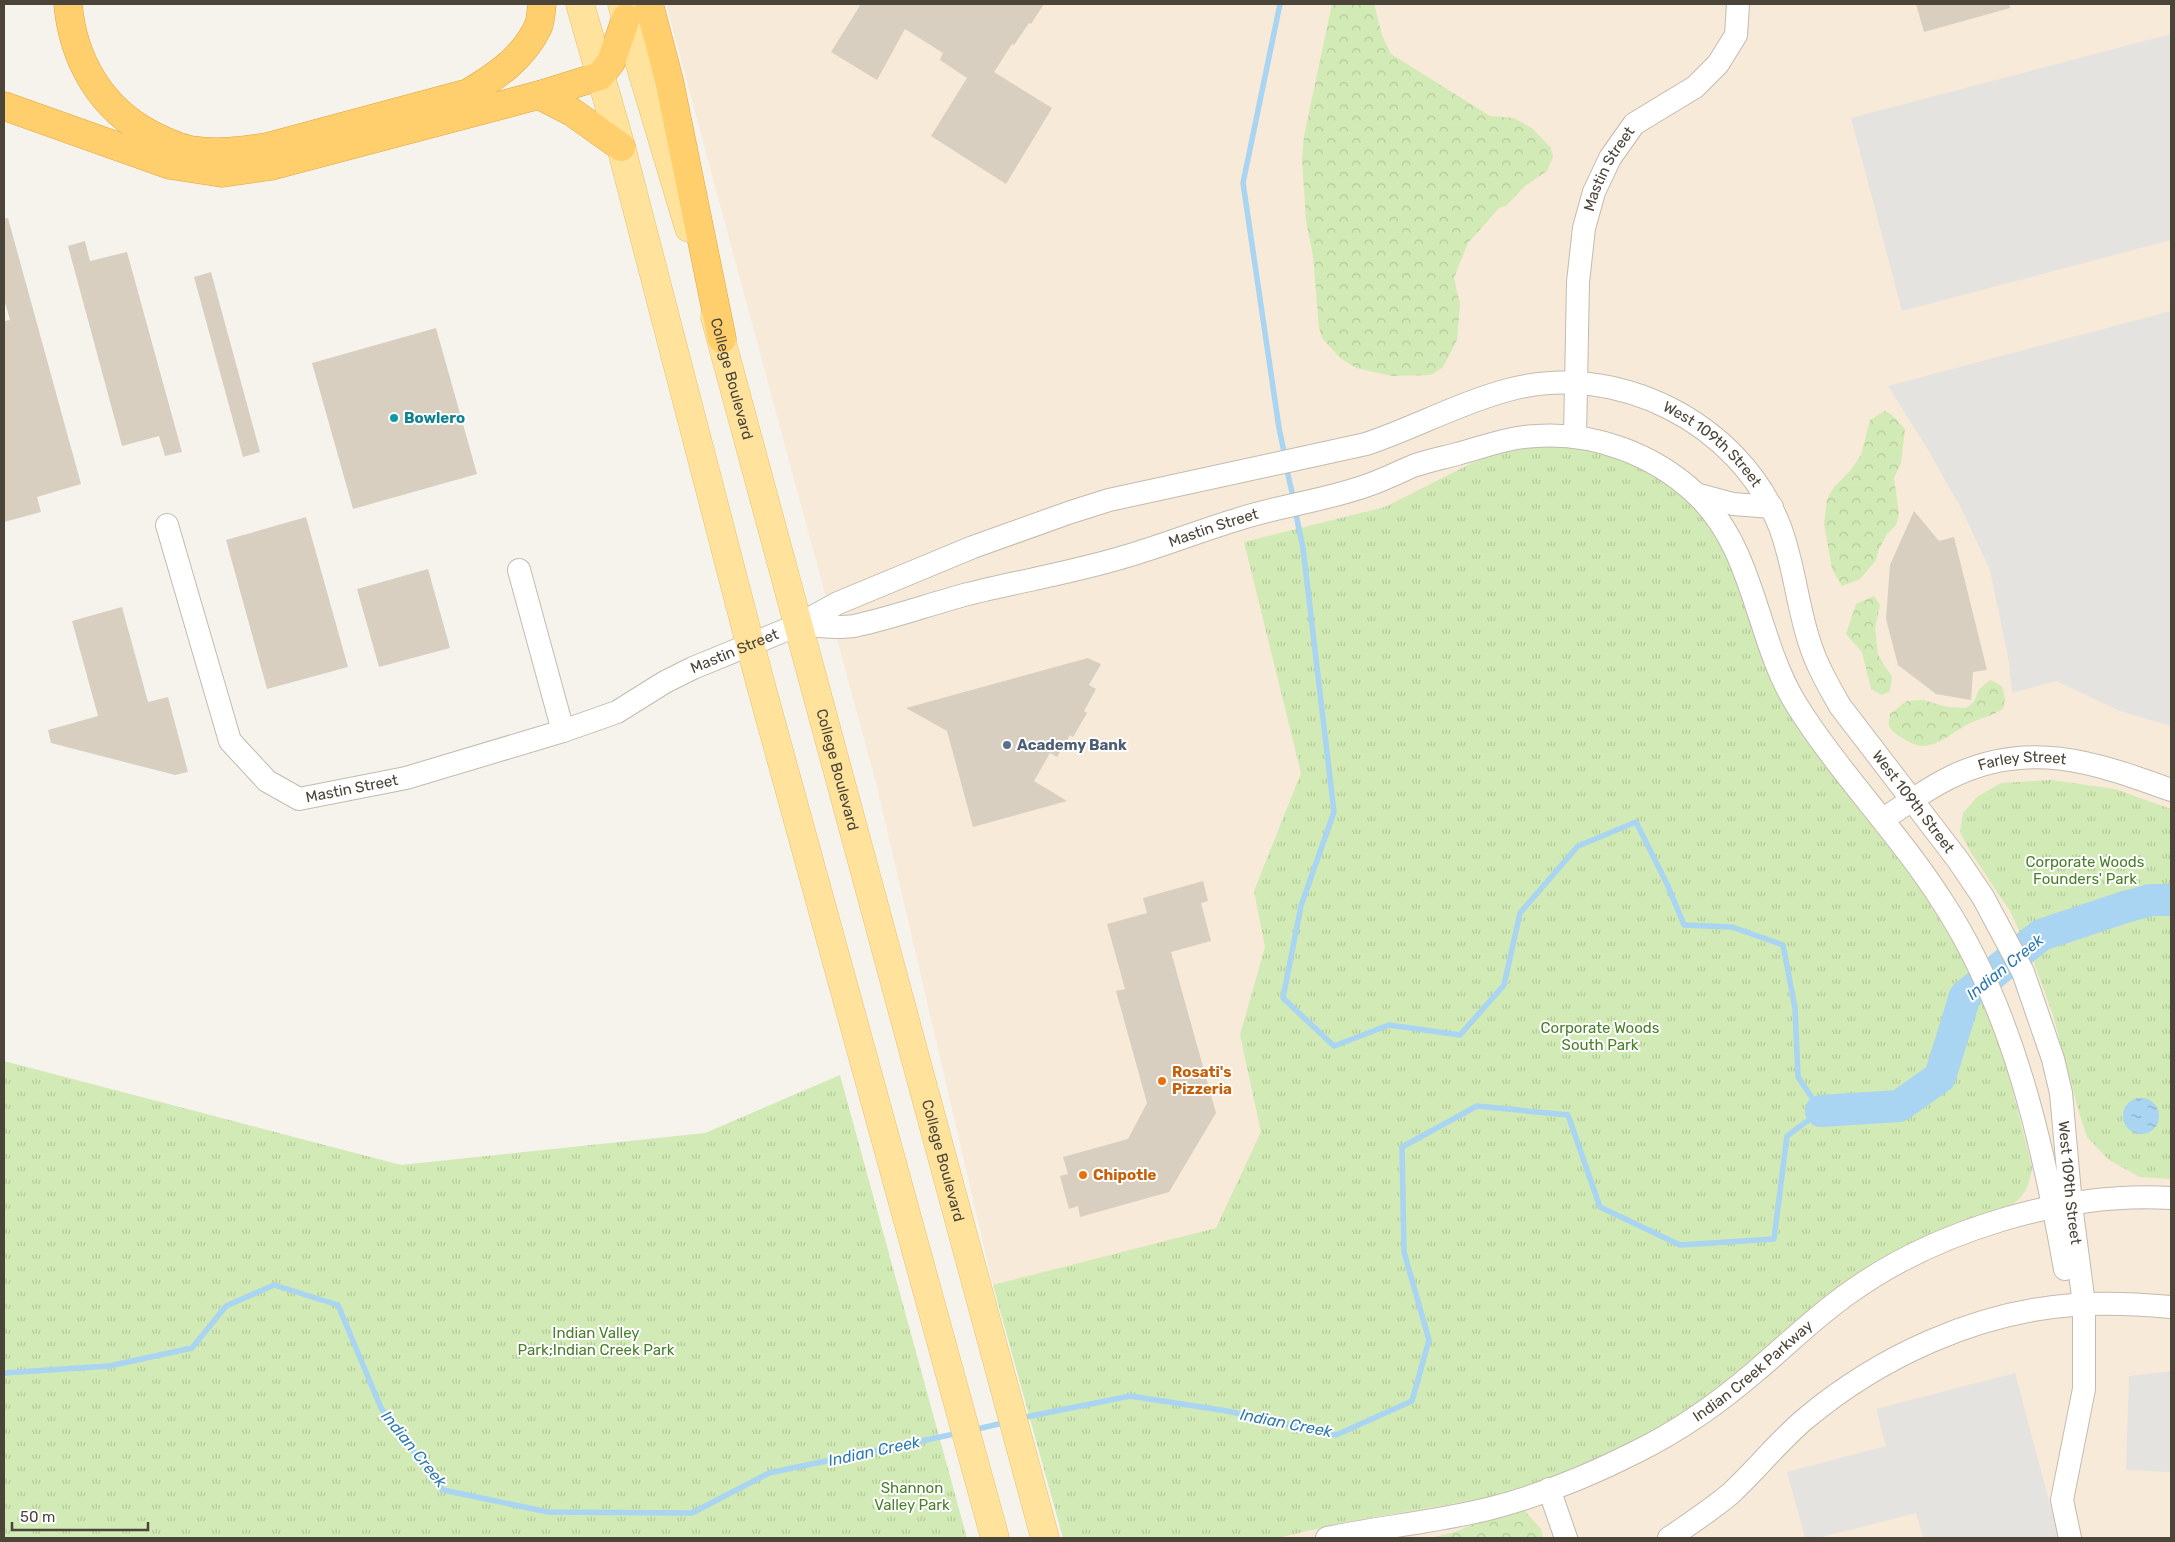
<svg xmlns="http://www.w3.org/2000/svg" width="2175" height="1542" viewBox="0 0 2175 1542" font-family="Rubik,sans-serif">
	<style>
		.commercial { fill: #f7ead8 }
		.forest { fill: url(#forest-crowns) }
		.park { fill: url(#park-tufts) }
		.parking { fill: #e5e3e0 }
		.water { fill: url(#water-ripples) }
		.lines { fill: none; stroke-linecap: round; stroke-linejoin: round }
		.stream { stroke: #a9d4f2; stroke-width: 5.5 }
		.river { stroke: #a9d4f2; stroke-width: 32 }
		.building { fill: #d8cfc1 }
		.minor-casing { stroke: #c2bbae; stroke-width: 24 }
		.major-casing { stroke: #e6c16a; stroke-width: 29 }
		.highway-casing { stroke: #e0a43c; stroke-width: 29 }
		.minor { stroke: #fff; stroke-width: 22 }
		.major { stroke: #ffe39c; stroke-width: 28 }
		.highway { stroke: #ffcf6e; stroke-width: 28 }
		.culture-dot { fill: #0f9aa8; stroke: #fff; stroke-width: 2 }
		.service-dot { fill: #5c6f8a; stroke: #fff; stroke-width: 2 }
		.food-dot { fill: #e8710a; stroke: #fff; stroke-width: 2 }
		.labels { text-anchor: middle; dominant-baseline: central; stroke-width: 4; stroke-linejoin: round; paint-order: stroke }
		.street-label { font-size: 15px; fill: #4b4439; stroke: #fff }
		.culture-label { font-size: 15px; font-weight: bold; fill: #0d838f; stroke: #fff; text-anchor: start }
		.service-label { font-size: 15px; font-weight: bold; fill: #4e5e75; stroke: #fff; text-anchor: start }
		.park-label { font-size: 15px; fill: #4a7f2a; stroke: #fff }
		.food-label { font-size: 15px; font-weight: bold; fill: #c56008; stroke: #fff; text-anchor: start }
		.water-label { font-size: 16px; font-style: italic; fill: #2e7ab2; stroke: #fff }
	</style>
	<defs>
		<pattern id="forest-crowns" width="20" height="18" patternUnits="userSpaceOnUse" patternTransform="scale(1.25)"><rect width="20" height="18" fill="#d2eab5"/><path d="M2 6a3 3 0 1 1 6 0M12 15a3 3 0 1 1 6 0" fill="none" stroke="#b6ca9c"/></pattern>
		<pattern id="park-tufts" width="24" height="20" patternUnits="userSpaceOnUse" patternTransform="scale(1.25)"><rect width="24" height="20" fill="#d2eab5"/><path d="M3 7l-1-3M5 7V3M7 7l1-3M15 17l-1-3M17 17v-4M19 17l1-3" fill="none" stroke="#b6ca9c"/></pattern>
		<pattern id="water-ripples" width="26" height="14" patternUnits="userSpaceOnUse" patternTransform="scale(1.25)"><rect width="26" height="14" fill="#a9d4f2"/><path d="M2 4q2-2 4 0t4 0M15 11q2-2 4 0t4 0" fill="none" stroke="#8caec5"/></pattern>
	</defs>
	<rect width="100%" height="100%" fill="#f6f3ec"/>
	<polygon class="commercial" points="666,4 2171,4 2171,1538 1063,1538 993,1285 877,787"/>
	<g class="forest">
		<polygon points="1332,4 1374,4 1382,35 1391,54 1490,116 1514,118 1533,129 1551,148 1553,157 1547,171 1525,186 1507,205 1499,208 1468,243 1454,278 1460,304 1457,340 1443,367 1431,375 1392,376 1356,368 1340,358 1322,338 1319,328 1313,256 1306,221 1302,160 1304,136"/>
		<polygon points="1885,411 1892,415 1905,429 1901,463 1894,478 1899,514 1896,525 1887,534 1878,551 1876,560 1860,579 1842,586 1832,569 1824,524 1827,499 1834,487 1850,471 1861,455 1870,420"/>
		<polygon points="1874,596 1880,605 1875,628 1878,655 1892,677 1890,691 1882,695 1871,689 1862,652 1846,634 1856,604"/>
		<path d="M1990,680L2002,686L2005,699L2003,709C1993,715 1985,717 1975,721C1958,727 1941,746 1922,746C1914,746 1891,733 1889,726C1888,723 1890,718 1890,714L1907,701L1923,700L1947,707L1966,708L1974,702L1979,689Z"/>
		<polygon points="1524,1510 1541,1529 1543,1538 1431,1538 1458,1531 1487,1517"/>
	</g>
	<g class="park">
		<path d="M1539,446C1556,446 1575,446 1592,448C1636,456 1684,492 1710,527C1725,547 1733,573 1742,596L1890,845L1918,885L1956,947L1989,1012L2005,1060L2032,1167C2027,1211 1998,1211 1962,1222L1672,1420L1614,1452L1548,1479L1485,1498L1341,1523L1278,1538H1063L993,1285L1216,1228L1261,1132L1240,1035L1265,947L1254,891L1301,773L1244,542L1385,507L1472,463L1502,451Z"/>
		<polygon points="2051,780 2115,789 2171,809 2171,1179 2140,1177 2109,1160 2087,1137 2078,1109 2053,1015 2033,960 2010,911 1972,854 1960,832 1963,813 1977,797 2001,783"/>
		<polygon points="4,1061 401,1165 705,1133 840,1075 967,1538 4,1538"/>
	</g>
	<g class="parking">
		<polygon points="2171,34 2171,240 1902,311 1851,118"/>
		<polygon points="2171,311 2171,726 2120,711 2056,681 2012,693 2009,662 1990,570 1962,510 1927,448 1888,386"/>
		<polygon points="2171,1371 2171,1472 2126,1470 2129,1376"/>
		<polygon points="2015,1373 2059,1538 1923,1538 1916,1513 1818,1538 1805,1538 1787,1472 1886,1446 1876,1409"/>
	</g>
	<circle class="water" cx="2141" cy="1116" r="18"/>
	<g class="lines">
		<g class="stream">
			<polyline points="1280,4 1243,183 1279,428 1285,457"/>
			<polyline points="1286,466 1294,501"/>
			<polyline points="4,1373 109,1366 192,1348 226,1306 274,1285 338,1305 381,1408 443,1490 548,1512 692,1513 769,1473 959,1433"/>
			<polyline points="1021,1418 1130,1396 1227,1411 1336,1435 1412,1401 1429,1340 1404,1252 1402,1147 1477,1106 1568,1115 1600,1207 1680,1245 1774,1239 1787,1136 1821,1111 1798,1077 1795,1008 1783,945 1732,927 1684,925 1668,886 1636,822 1578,846 1520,913 1504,985 1460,1035 1389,1025 1334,1046 1283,998 1301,906 1334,812 1303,548 1295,510"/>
			<polyline points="973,1430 1007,1422"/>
		</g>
		<polyline class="river" points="1821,1111 1899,1106 1940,1077 1965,996 2041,935 2125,907 2151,900 2171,900"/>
	</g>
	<g class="building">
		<polygon points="861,4 1044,4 1031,24 1029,23 1014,45 1012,44 994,72 1052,108 1006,184 931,136 967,78 940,60 943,53 905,29 877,80 831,52"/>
		<polygon points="1916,4 2009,4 2010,8 1924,32"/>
		<polygon points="8,218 81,484 37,497 41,512 4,522 4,321 10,320 4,299 4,219"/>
		<polygon points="85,241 90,261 127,252 182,452 165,456 159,436 122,446 68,246"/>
		<polygon points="211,272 260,452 243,457 194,277"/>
		<polygon points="436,328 477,474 353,509 312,363"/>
		<polygon points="1914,511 1939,541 1954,537 1987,670 1973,672 1971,700 1936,694 1898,665 1886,619 1890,565"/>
		<polygon points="306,517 348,667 267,689 226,540"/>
		<polygon points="428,569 450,648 379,667 357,589"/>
		<polygon points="122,607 148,702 168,697 188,772 175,775 51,743 48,730 98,716 72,621"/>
		<polygon points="1088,658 1101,664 1089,685 1096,689 1084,711 1087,713 1073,737 1070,735 1057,757 1050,753 1034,781 1067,801 973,827 947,731 906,708"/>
		<polygon points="1203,881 1208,901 1201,903 1211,941 1171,952 1216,1113 1169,1192 1080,1217 1078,1206 1069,1209 1060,1176 1068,1174 1063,1157 1128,1139 1147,1103 1116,991 1125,989 1107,924 1147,913 1143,898"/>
	</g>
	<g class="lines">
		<defs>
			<g id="minor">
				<path id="s1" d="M1575,437L1578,282L1584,228L1594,192L1610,158L1634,124L1695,87L1718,64L1736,35L1738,4"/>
				<polyline points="1696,494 1733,504 1772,507"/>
				<path id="s2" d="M167,525L230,741L267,781L299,799L406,778L563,731L617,712L665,682L693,668L798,625L838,603L973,547L1071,512L1109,500L1366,444C1414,428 1459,403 1508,390C1616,360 1740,423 1780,527C1794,564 1797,604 1809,641C1816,664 1828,685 1840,706L1958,860L1983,897L2023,972L2053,1059L2061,1093L2071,1205L2084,1304V1389L2062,1500L2070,1538"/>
				<polyline points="519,570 563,731"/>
				<path id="s3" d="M799,625C817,625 837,629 854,626C892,618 930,604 968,594C1020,581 1075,572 1127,556C1165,545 1202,530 1239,519C1282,505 1329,500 1371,484C1385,479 1399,472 1413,466C1427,461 1442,458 1457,454C1483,447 1509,437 1536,436C1594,432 1653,454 1695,493C1755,548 1755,637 1796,704C1839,773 1898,832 1942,901C2013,1009 2043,1144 2065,1269"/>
				<path id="s4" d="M1883,819C1904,806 1925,790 1947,779C2026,738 2094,762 2171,790"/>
				<polyline points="1549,1489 1566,1538"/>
				<path id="s5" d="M1327,1538C1380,1527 1435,1522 1488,1509C1539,1496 1589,1476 1636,1452C1679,1431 1720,1402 1756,1371C1787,1345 1816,1316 1849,1293C1935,1231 2065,1191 2171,1198"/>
				<path d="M1669,1538C1690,1524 1711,1510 1730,1494C1756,1470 1778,1442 1805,1419C1879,1357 1976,1312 2073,1305C2106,1302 2138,1304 2171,1307"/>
			</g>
			<g id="major">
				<polyline points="580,4 621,147 760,682 995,1538"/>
				<polyline points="622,4 689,228"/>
				<path id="s6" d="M715,317L1045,1538"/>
			</g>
			<g id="highway">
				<path d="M68,4C73,60 101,109 152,135C164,141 178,148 191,150C217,154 241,151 267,147L468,93C497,76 523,58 538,27C541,20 541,11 542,4"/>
				<polyline points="649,4 669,80 722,339"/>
				<polyline points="539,95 572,112 621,147"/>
				<polyline points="4,106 170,165 222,173 271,166 539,95 600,76 611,62 626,18"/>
			</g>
		</defs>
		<use href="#minor" class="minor-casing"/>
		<use href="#major" class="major-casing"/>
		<use href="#highway" class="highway-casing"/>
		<use href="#minor" class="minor"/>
		<use href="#major" class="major"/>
		<use href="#highway" class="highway"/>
	</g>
	<circle class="culture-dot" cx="394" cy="418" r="5"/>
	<circle class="service-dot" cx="1007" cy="745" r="5"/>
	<g class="food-dot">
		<circle cx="1162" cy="1081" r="5"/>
		<circle cx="1083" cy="1175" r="5"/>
	</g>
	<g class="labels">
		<g class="street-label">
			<text stroke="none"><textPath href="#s1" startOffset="274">Mastin Street</textPath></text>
			<text stroke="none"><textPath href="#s6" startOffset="64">College Boulevard</textPath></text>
			<text stroke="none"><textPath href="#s2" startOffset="1821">West 109th Street</textPath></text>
			<text stroke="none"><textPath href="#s3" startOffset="428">Mastin Street</textPath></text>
			<text stroke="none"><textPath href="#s2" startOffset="779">Mastin Street</textPath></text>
			<text stroke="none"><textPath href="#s4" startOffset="154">Farley Street</textPath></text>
			<text stroke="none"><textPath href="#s6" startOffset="469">College Boulevard</textPath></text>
			<text stroke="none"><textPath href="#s2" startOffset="370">Mastin Street</textPath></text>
			<text stroke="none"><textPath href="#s2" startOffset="2241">West 109th Street</textPath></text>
			<text stroke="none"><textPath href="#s6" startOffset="874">College Boulevard</textPath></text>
			<text stroke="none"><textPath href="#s2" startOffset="2661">West 109th Street</textPath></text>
			<text stroke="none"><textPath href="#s5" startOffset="465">Indian Creek Parkway</textPath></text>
		</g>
		<g class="culture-label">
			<text x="404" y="418">Bowlero</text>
		</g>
		<g class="service-label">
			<text x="1017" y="745">Academy Bank</text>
		</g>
		<g class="park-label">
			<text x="2085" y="862">Corporate Woods<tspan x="2085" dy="17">Founders' Park</tspan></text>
			<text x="1600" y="1028">Corporate Woods<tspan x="1600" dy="17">South Park</tspan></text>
			<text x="596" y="1333">Indian Valley<tspan x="596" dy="17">Park;Indian Creek Park</tspan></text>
			<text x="912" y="1488">Shannon<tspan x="912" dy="17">Valley Park</tspan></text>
		</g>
		<g class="food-label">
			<text x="1172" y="1072">Rosati's<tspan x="1172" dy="17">Pizzeria</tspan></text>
			<text x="1093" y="1175">Chipotle</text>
		</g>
		<g class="water-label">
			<text transform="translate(2005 967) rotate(-39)">Indian Creek</text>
			<text transform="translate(1286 1423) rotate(11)">Indian Creek</text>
			<text transform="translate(414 1449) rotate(51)">Indian Creek</text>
			<text transform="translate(874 1451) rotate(-12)">Indian Creek</text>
		</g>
	</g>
	<rect width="2175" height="1542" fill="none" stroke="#4b4439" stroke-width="10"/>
	<path d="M12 1522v8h136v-8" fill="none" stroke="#4b4439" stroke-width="2.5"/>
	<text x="20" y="1522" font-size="15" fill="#4b4439" stroke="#ffffff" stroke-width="4" paint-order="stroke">50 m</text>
</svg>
